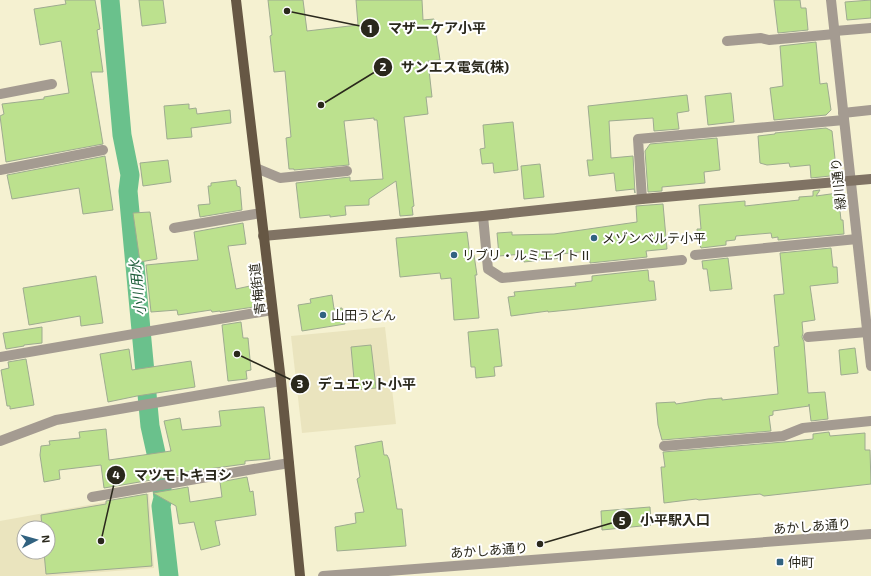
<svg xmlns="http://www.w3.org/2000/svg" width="871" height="576" viewBox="0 0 871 576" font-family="'Exo 2','Noto Sans JP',sans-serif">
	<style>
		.built { fill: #eae4be; fill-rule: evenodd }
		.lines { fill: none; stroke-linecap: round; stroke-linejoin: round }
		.canal { stroke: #6ac18c; stroke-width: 19 }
		.building { fill: #bce18e; stroke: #9eab90 }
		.service { stroke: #a49b91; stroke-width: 10 }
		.minor { stroke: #a49b91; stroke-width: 10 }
		.tertiary { stroke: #a49b91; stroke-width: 10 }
		.secondary { stroke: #807364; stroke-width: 10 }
		.primary { stroke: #665744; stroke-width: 10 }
		.poi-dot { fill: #316280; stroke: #fff; stroke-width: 1.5 }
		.labels { text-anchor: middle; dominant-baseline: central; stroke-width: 4; stroke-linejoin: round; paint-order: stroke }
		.street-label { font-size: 13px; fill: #2a281c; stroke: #fff }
		.poi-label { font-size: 13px; fill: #2a281c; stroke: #fff; text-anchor: start }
		.water-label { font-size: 14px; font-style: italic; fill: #1f5e3b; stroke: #fff }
		.leader { fill: none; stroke: #2a281c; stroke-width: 1.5 }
		.callout-dot { fill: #2a281c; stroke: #fff; stroke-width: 1.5 }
		.mark-label { font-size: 12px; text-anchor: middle; font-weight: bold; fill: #fff }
		.callout-label { font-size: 14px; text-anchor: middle; font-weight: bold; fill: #2a281c; stroke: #fff; stroke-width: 4; stroke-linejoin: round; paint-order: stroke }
	</style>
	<rect width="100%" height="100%" fill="#f5f1d1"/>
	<g class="built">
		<polygon points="385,327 396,424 302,433 291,336"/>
		<path d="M149,494L154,568L50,576H0V521ZM24,528H48V552H24Z"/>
	</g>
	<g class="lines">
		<polyline class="canal" points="110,0 122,135 130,175 128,191 150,426 160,471 163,498 161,506 169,576"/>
	</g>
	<g class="building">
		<polygon points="65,0 95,0 100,29 97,30 103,72 91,72 103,144 6,162 0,116 4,114 2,104 44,99 44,97 69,93 61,41 40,45 34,9 66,4"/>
		<polygon points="139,0 163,0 166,23 142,26"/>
		<polygon points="268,0 303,0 307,31 358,25 356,0 422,0 423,20 434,19 440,60 428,61 432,97 426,97 428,114 404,117 414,206 412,207 413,215 400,216 396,181 369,199 369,205 345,206 346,215 330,217 330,215 300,218 296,183 350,177 350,181 383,179 377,120 374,120 374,118 344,121 349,165 294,170 294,169 289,169 286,138 291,137 285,71 274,72 270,36 272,35"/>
		<polygon points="774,0 800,0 801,8 806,8 808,30 778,33"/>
		<polygon points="871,0 871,18 847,20 845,2"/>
		<polygon points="816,42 820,84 827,83 831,110 826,115 774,120 770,88 783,86 780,46"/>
		<polygon points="731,93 734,122 708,125 705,96"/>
		<polygon points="687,95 689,111 677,113 679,129 654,131 653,118 609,121 611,158 633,156 635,193 634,189 616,191 614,173 589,176 587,160 593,160 588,106"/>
		<polygon points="189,104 189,109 196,108 197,114 230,110 231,123 191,128 192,137 167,139 164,106"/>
		<polygon points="513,122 518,170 494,173 493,163 482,164 480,149 485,148 483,125"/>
		<polygon points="826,128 832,131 836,168 830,176 811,178 810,165 790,167 789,163 767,165 760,163 758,136 775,134 775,133"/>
		<polygon points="717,138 720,170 704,172 705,183 662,187 662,191 648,192 645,151 650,144"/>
		<polygon points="105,156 113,210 83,214 79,188 12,199 7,175"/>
		<polygon points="168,160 171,182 143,186 140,163"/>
		<polygon points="540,164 544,197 524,199 521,166"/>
		<polygon points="236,180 237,186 240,187 242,210 200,217 198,205 210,204 208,186 211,186 211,183"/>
		<polygon points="820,190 816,196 838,193 841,220 843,220 844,234 778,240 778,237 772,238 771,233 736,236 735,240 726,241 726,245 701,248 700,245 699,246 697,229 701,229 699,205 745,201 745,206 799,200 799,197 813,196 813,191"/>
		<polygon points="663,204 667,249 646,251 647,257 590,263 589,251 561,254 562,258 524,262 523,254 499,256 497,233 512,232 512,235 554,234 637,222 636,206"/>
		<polygon points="150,212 157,259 140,262 133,213"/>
		<polygon points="243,223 246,244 228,246 236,289 250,286 254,307 220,312 220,311 212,312 211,310 178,315 177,310 151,312 146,265 198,260 194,232"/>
		<polygon points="467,232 470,256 474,255 477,275 475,275 479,318 454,320 451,278 441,279 440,273 400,277 396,238"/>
		<polygon points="831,248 833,267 837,267 838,283 810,286 815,320 802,322 803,333 802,337 804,342 808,393 825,392 828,419 811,421 809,404 809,406 773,411 773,415 769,416 771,431 662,440 658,425 656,403 675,402 676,404 708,399 722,398 722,400 778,394 774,347 779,346 774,295 784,294 780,253"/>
		<polygon points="728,258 732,289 710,291 707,269 703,269 702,261"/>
		<polygon points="648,270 649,281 654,281 656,300 578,309 548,312 548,311 511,316 508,297 515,296 514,292 576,286 575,283 592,281 592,276"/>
		<polygon points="96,276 103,323 81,326 80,316 29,325 23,288"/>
		<polygon points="332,295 334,309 342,308 345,324 302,331 298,305 311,303 310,299"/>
		<polygon points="241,322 243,338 248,338 251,370 246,371 247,379 228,381 222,325"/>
		<polygon points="42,327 42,343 24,345 24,346 6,349 3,333"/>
		<polygon points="498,329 502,366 494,367 495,376 476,378 475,367 471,367 468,332"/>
		<polygon points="371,345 376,388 355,390 351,347"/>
		<polygon points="855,348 858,373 841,375 839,350"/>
		<polygon points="129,349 132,370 191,361 195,387 137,396 108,402 100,354"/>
		<polygon points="26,359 34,405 10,409 10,406 7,406 1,370 9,368 8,362"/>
		<polygon points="261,407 264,407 270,459 245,461 245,464 186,472 187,474 104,488 101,465 59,470 60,479 44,482 40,455 41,446 50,445 49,441 80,438 79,432 106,429 109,460 171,451 164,421 180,418 182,430 221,426 219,411"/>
		<polygon points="829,432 830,436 865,433 865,450 870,450 871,484 764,496 760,494 699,500 696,499 664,503 661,467 665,467 663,452 784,442 813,439 813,434"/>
		<polygon points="382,441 384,455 387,455 389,459 397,509 402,509 406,546 337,551 335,527 356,523 355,513 364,512 357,479 360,477 355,446"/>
		<polygon points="247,477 250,492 253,491 256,515 215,521 220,545 201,550 194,522 179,524 176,506 153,493 188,487 190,502 222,497 220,482"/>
		<polygon points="147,494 152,566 46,574 44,552 48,552 48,528 42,528 41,515 106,504 106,501"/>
		<polygon points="650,507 651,525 602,530 601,511"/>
	</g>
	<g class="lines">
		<g class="service">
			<polyline points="835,31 871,28"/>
			<polyline points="727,41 761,38 769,40 835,34"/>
			<polyline points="0,94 52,84"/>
			<polyline points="256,168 280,178 347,171"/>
			<polyline points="0,170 103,150"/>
			<polyline points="483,216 488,269 502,278 682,260"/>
			<polyline points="174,228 261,213"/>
			<polyline points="695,255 857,239"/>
			<polyline points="808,337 867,332"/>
			<polyline points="664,446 783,436 803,428 871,421"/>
			<polyline points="92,497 289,463"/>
		</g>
		<g class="minor">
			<polyline points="843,113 871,110"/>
			<polyline points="642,199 638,139 844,120"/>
			<polyline points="0,357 272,310"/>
			<polyline points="0,441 56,420 281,381"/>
		</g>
		<g class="tertiary">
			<polyline points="831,0 871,366"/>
			<polyline points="323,576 871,534"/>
		</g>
		<polyline class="secondary" points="263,236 483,216 642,199 871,179"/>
		<polyline class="primary" points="236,0 281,381 300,576"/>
	</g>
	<g class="poi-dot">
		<circle cx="594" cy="238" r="4"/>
		<circle cx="454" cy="255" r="4"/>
		<circle cx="323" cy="315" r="4"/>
		<rect x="776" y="558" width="8" height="8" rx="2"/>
	</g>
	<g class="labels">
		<g class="street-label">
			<text transform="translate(838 184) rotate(-96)">緑川通り</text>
			<text transform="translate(257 289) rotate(-97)">青梅街道</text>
			<text transform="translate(812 526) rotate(-4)">あかしあ通り</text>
			<text transform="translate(489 550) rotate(-4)">あかしあ通り</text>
		</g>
		<g class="poi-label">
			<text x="602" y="238">メゾンベルテ小平</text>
			<text x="462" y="255">リブリ・ルミエイトⅡ</text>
			<text x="331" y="315">山田うどん</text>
			<text x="788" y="562">仲町</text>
		</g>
		<g class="water-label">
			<text transform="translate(137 288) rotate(-96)">小川用水</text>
		</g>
	</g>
	<path class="leader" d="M287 11L370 28M321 105L383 67M237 354L300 384M101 541L116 475M540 544L622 520"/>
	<g class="callout-dot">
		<circle cx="287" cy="11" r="4"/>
		<circle cx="321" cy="105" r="4"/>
		<circle cx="237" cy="354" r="4"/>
		<circle cx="101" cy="541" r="4"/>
		<circle cx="540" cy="544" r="4"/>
		<circle cx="370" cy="28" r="10"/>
		<circle cx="383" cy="67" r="10"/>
		<circle cx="300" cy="384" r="10"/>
		<circle cx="116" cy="475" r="10"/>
		<circle cx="622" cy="520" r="10"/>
	</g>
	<g class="mark-label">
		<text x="370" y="33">1</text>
		<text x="383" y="71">2</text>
		<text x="300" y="388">3</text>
		<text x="116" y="479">4</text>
		<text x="622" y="525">5</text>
	</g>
	<g class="callout-label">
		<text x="437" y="33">マザーケア小平</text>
		<text x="455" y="72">サンエス電気(株)</text>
		<text x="367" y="389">デュエット小平</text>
		<text x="183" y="480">マツモトキヨシ</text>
		<text x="675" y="525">小平駅入口</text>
	</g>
	<g transform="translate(36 540) rotate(84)"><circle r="19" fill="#ffffff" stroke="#aaa9a4"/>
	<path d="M0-3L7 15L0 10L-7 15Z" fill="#316280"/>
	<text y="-6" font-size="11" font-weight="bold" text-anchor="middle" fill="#2a281c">N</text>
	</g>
</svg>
